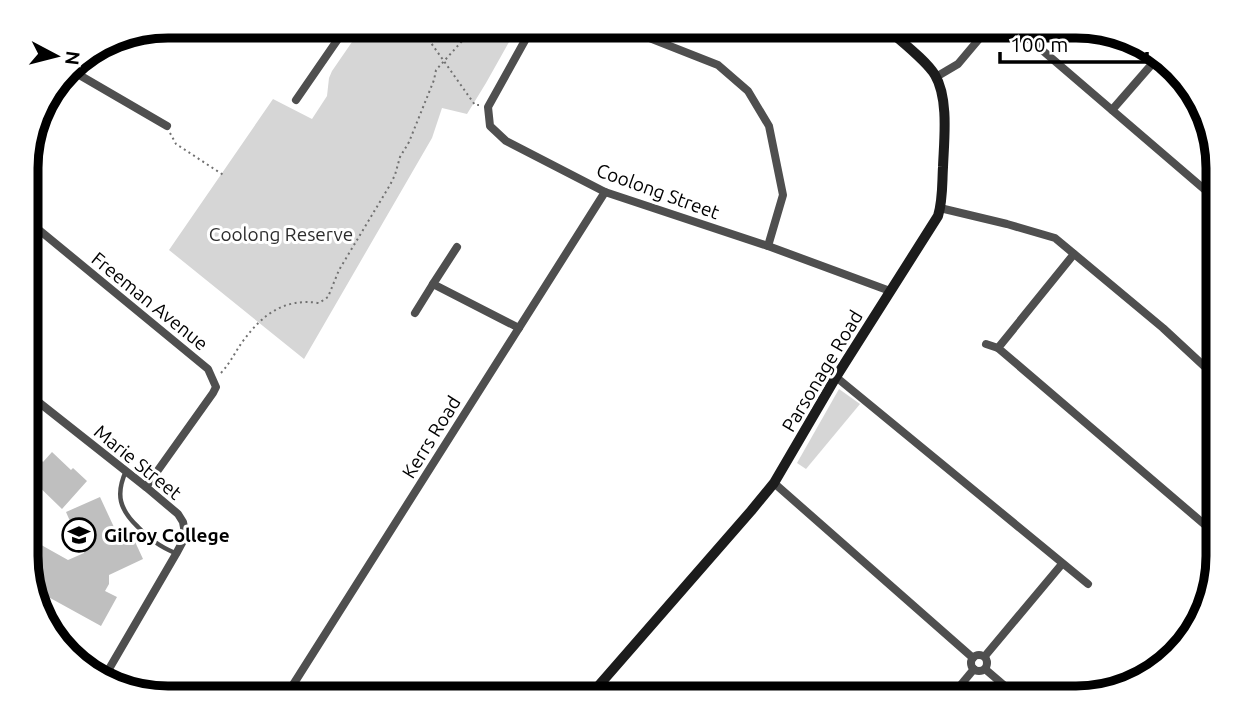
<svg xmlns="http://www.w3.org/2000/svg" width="1245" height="725" viewBox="0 0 1245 725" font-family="Ubuntu,sans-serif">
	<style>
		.green { fill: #d6d6d6 }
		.building { fill: #bfbfbf }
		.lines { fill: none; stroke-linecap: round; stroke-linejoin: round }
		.path { stroke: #717171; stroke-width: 2; stroke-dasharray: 2 3.5; stroke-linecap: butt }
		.lane { stroke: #4f4f4f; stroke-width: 4.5 }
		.street { stroke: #4f4f4f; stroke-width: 8 }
		.secondary { stroke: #1c1c1c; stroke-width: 10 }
		.labels { text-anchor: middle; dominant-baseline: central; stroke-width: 6; stroke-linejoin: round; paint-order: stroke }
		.street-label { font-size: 19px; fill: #000; stroke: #fff }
		.park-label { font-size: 19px; fill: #2d2d2d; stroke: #fff }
		.poi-label { font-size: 19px; font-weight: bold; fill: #000; stroke: #fff; text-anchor: start }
		.rim { fill: none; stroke: #000; stroke-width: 9 }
	</style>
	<rect width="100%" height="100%" fill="#fff"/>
	<g class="green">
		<polygon points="363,26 518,26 486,83 467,114 442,108 432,138 304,359 169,250 273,99 312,119 327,96 329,78 332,71"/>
		<polygon points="839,389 860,404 806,469 797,463"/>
	</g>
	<g class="building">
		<polygon points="27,431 37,442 30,448 43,462 52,452 71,470 73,468 87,481 62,509 27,475"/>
		<polygon points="100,497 119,538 131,533 143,559 109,575 109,584 105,591 117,597 101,626 32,588 27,575 27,537 68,560 84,553 66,512"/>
	</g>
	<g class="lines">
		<g class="path">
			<polyline points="419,26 475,105 479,105"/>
			<polyline points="170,133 176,144 225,176"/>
			<path d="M221,373C231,362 235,352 243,341C263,314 284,298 319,303L328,297L339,270L390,185L395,175L400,157L409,142L434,80L436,70L463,40L468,26"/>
		</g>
		<path class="lane" d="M126,471C115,495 120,510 138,527C151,540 159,546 175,553"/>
		<g class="street">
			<polyline points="533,26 488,107 490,126 506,141 605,192 768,246 890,291"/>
			<polyline points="619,26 718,65 748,91 769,126 783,195 768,246"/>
			<polyline points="1014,26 1218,201"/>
			<polyline points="69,69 167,126"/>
			<polyline points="936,77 958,64 990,26"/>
			<polyline points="296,100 347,26"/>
			<polyline points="1112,110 1159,56"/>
			<polyline points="940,208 1007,224 1055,238 1163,328 1218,379"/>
			<polyline points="27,220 208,369 216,387 213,393 146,487"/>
			<polyline points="457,247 433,284 519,328"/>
			<polyline points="1074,254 998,348 1218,536"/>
			<polyline points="415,313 433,284"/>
			<polyline points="986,344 998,348"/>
			<polyline points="836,377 1088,584"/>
			<polyline points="27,393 146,487 178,514 183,522 185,533 183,541 176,554 102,681"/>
			<polyline points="774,483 973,658"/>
			<circle cx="979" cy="663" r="8"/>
			<polyline points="985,656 1062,564"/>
			<polyline points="985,669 1019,698"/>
			<polyline points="602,682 621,699"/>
			<polyline points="284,699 605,192"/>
			<polyline points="949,699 974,669"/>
		</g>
		<path class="secondary" d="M587,699L751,511L774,483L836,377L938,216C943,200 942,183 943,167C944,140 949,99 935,75C925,59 899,40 884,26"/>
	</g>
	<defs>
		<symbol id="school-ring" viewBox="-11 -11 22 22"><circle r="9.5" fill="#fff" stroke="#000" stroke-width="1.5"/><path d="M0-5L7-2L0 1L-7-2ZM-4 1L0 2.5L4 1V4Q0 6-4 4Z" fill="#000"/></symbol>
	</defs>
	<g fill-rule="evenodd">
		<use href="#school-ring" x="60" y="516" width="38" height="38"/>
	</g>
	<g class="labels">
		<g class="street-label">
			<text transform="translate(658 191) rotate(20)">Coolong Street</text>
			<text transform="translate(150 301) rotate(39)">Freeman Avenue</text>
			<text transform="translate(822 371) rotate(-59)">Parsonage Road</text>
			<text transform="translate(431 437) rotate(-58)">Kerrs Road</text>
			<text transform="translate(138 462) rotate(39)">Marie Street</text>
		</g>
		<g class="park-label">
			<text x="281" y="234">Coolong Reserve</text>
		</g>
		<g class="poi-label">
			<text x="104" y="535">Gilroy College</text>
		</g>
	</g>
	<path d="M0 0H1245V725H0ZM168 38H1076A130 130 0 0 1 1206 168V556A130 130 0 0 1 1076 686H168A130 130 0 0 1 38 556V168A130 130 0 0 1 168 38Z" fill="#fff" fill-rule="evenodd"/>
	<path class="rim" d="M168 38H1076A130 130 0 0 1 1206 168V556A130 130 0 0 1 1076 686H168A130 130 0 0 1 38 556V168A130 130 0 0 1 168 38Z"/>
	<g transform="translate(56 56) rotate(97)" stroke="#ffffff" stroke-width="5" paint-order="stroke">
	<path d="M0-5L12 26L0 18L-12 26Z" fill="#000000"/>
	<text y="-10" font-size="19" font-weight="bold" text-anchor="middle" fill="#000000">N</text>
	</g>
	<path d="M1000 52v10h147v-10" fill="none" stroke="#000000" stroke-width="3.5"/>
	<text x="1010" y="52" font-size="21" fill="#000000" stroke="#ffffff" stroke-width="5" paint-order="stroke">100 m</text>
</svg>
